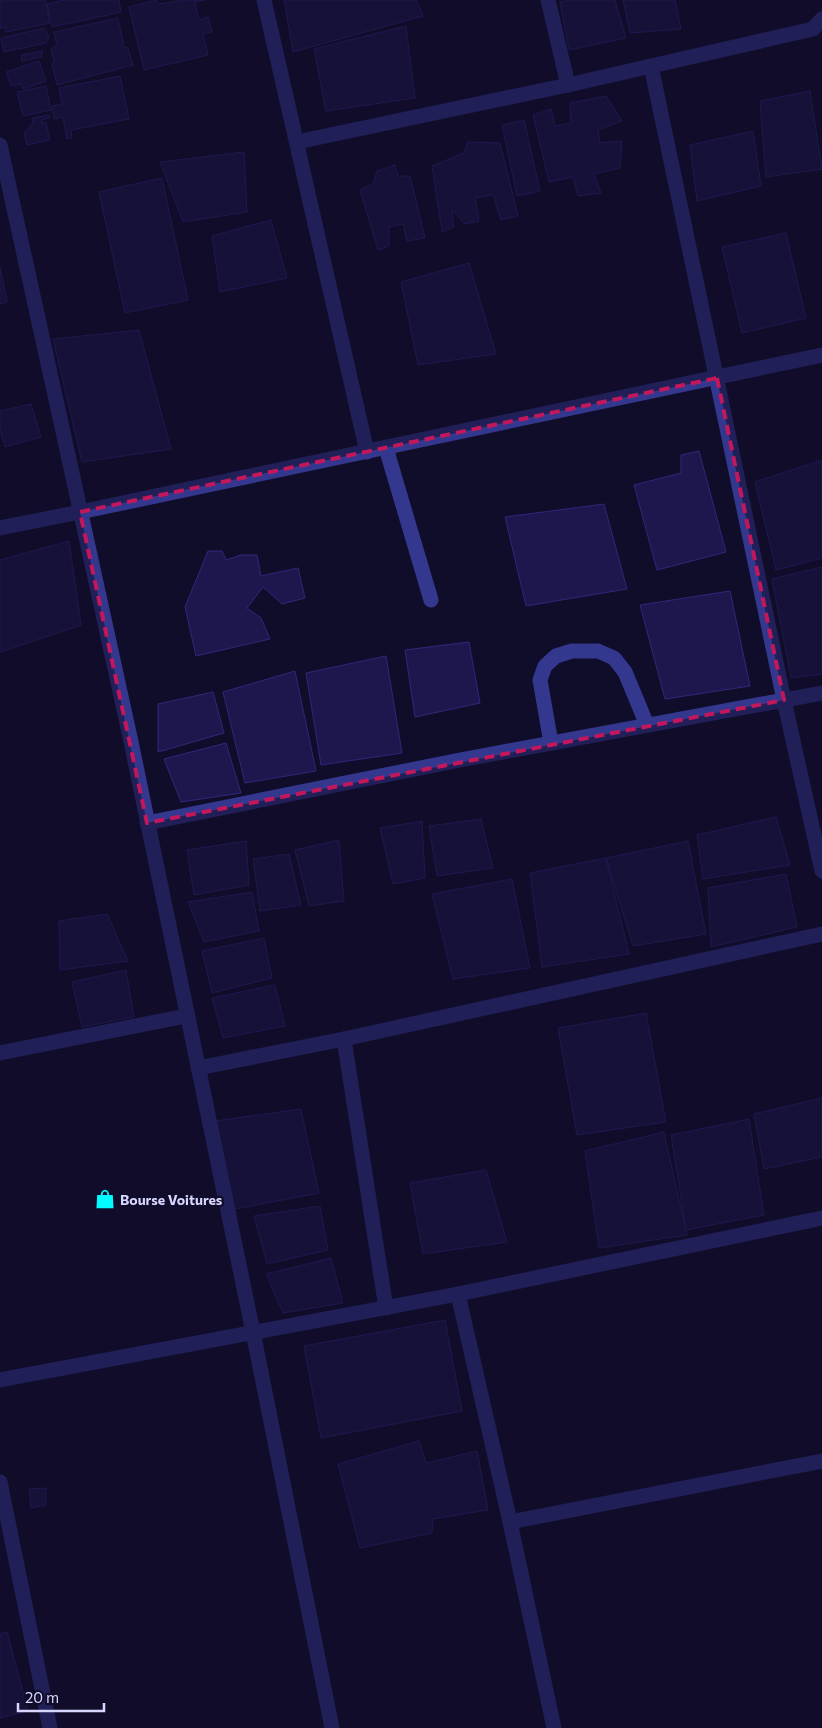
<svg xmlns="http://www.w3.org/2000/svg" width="822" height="1728" viewBox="0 0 822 1728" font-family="Commissioner,sans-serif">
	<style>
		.building { fill: #1e174d; stroke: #30277b }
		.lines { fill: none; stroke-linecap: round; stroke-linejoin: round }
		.lane { stroke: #33378e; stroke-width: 15 }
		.street { stroke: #33378e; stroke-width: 15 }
		.marked { fill: none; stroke: #c2185b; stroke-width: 4; stroke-dasharray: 10 6; stroke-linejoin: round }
		.labels { text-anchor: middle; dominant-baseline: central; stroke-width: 4.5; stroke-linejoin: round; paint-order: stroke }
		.poi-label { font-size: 14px; font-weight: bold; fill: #d7d6ff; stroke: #100d2a; text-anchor: start }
	</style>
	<rect width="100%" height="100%" fill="#100d2a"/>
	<g class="building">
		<polygon points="0,0 45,0 50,23 6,32 5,27 0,28"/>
		<polygon points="63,0 119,0 121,12 52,27 47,4"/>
		<polygon points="156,0 159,4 184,0 205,0 195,2 199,20 208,17 212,32 203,34 208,55 144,70 129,7"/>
		<polygon points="284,0 416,0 423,16 293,52"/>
		<polygon points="571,0 615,0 626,38 569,50 560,2"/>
		<polygon points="623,0 675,0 681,29 630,33"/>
		<polygon points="118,18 124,47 128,48 133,65 57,85 52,65 54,61 51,49 57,44 54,32"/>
		<polygon points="406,26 415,98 326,111 314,49"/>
		<polygon points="44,28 49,37 46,43 4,52 1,38"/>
		<polygon points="43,51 41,57 22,61 21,55"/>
		<polygon points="39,61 46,81 23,89 21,84 11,86 6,72"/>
		<polygon points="120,76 129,119 71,130 72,138 67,139 63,117 54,119 52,106 62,104 59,88"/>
		<polygon points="46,86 51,110 23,116 17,92"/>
		<polygon points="810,91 822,169 766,177 760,101"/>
		<polygon points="606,96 622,121 598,130 600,143 622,141 620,168 594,174 601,193 578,196 573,177 549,182 533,115 551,109 555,126 571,123 570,103"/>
		<polygon points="49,115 50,118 41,120 42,123 46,122 50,140 27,145 24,133 33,123 32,118"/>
		<polygon points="524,120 540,191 517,196 502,125"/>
		<polygon points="753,131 761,186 697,201 690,145"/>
		<polygon points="468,142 500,143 518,216 501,220 493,195 475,198 479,221 465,224 452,210 454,227 442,232 432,166 464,153"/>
		<polygon points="244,152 247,212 183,222 160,162"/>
		<polygon points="395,165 398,176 410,176 425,238 407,241 403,224 389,227 389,246 378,250 360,190 373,184 377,171"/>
		<polygon points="162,178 188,300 125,313 99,192"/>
		<polygon points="271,220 287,278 220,292 212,236"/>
		<polygon points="786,233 806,318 742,333 722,247"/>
		<polygon points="469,263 496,354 418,365 401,282"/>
		<polygon points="0,267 7,302 0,304"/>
		<polygon points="139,330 171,449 82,462 53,339"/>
		<polygon points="31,404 41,437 5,447 0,429 0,411"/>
		<polygon points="699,451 726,552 657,570 634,485 681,473 681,455"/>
		<polygon points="822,460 822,558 776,570 755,482"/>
		<polygon points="604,504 627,589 526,606 505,517"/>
		<polygon points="69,541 81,625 0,652 0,560"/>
		<polygon points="208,551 222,551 226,560 241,555 257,555 261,576 298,568 305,598 282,604 263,587 247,608 261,618 270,639 196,656 185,607"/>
		<polygon points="822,567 822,674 791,678 772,579"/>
		<polygon points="730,591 750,686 665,699 640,605"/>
		<polygon points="469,642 480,703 415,717 405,650"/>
		<polygon points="386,656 402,753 321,765 306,673"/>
		<polygon points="295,671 316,771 245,783 223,692"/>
		<polygon points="213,692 224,733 158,752 158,704"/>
		<polygon points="226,743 241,793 181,802 164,759"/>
		<polygon points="776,817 790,865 703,879 697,835"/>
		<polygon points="481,819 493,868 437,876 429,826"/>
		<polygon points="422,821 425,878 393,884 380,828"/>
		<polygon points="339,840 344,901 309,906 295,850"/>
		<polygon points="246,841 249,885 194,895 187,850"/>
		<polygon points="688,841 706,934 633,946 606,858"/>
		<polygon points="289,854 301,905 260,911 253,859"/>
		<polygon points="606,858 629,954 542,967 530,873"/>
		<polygon points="786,874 797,927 711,947 708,888"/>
		<polygon points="512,879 530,968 453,979 432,894"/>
		<polygon points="252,892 259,931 204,942 188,902"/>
		<polygon points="107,914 128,961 60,970 59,921"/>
		<polygon points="264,938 272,978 212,993 202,951"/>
		<polygon points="126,970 134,1017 82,1027 72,982"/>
		<polygon points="275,985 285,1026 223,1038 212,998"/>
		<polygon points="646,1013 666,1122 577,1135 558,1028"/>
		<polygon points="822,1098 822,1157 764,1169 754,1114"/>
		<polygon points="301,1109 319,1193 235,1209 215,1121"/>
		<polygon points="749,1119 764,1215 686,1230 671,1135"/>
		<polygon points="664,1132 687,1235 599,1248 585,1151"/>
		<polygon points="486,1170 507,1242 423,1254 410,1183"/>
		<polygon points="320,1206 328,1250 267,1264 254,1216"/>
		<polygon points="331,1258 343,1303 283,1313 266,1274"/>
		<polygon points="445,1320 462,1411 321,1438 304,1346"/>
		<polygon points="419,1441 426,1463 477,1451 488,1510 433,1519 432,1533 360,1548 338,1464"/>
		<polygon points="46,1488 46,1505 31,1508 29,1489"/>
		<polygon points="7,1632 28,1711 0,1718 0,1634"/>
	</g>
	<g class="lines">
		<g class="lane">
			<polyline points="386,448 431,600"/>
			<polyline points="551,743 540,680 545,666 556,656 572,651 598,651 614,658 625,672 647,725"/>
		</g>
		<g class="street">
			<polyline points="264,0 367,452"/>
			<polyline points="548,0 568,85"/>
			<polyline points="651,66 784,700 822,871"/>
			<polyline points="297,142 568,85 813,29 822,19"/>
			<polyline points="0,145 130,737 253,1332 332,1728"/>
			<polyline points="0,528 80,512 822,355"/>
			<polyline points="147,823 460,760 822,693"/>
			<polyline points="344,1039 386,1308"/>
			<polyline points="0,1053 186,1016"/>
			<polyline points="198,1068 344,1039 822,934"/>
			<polyline points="458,1294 510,1522 554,1728"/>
			<polyline points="0,1380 458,1294 822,1218"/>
			<polyline points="0,1482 50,1728"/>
			<polyline points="510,1522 822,1461"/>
		</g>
	</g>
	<path d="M0 0H822V1728H0ZM717,378L784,700L147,823L80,512Z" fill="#100d2a" fill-opacity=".55" fill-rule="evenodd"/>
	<path class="marked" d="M717,378L784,700L147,823L80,512Z"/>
	<defs>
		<symbol id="shop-bare" viewBox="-9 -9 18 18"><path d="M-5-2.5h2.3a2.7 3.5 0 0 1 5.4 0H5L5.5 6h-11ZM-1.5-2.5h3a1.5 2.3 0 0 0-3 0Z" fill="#02fbff" stroke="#100d2a" stroke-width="2.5" paint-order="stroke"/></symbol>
	</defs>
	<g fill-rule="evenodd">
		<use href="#shop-bare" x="91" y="1185" width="28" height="28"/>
	</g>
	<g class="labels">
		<g class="poi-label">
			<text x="120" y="1199">Bourse Voitures</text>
		</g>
	</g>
	<path d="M18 1703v8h86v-8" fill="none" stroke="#d7d6ff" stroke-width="2.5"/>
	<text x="25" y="1703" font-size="15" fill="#d7d6ff" stroke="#100d2a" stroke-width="4" paint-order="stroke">20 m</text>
</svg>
